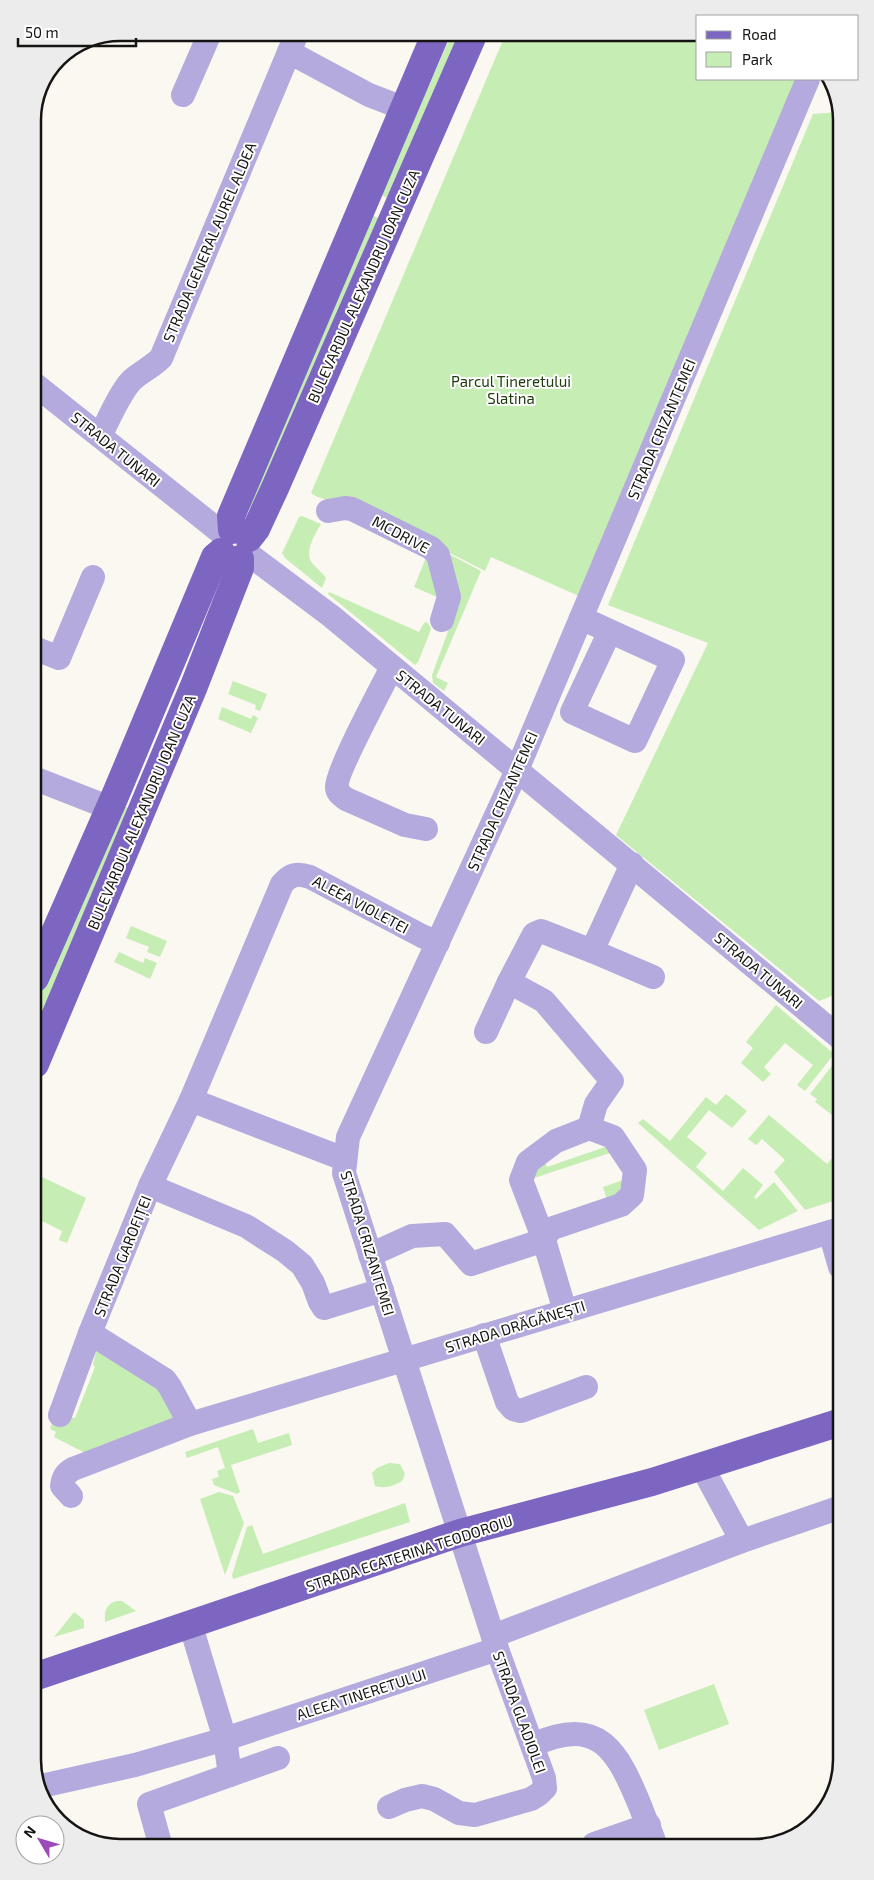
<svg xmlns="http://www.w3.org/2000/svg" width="874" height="1880" viewBox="0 0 874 1880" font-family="'Exo 2',sans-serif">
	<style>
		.green { fill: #c6edb4 }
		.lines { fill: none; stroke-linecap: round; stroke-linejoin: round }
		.minor { stroke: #b4aade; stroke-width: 24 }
		.major { stroke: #7d65c2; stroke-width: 28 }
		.labels { text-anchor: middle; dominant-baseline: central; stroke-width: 4; stroke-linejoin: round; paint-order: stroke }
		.street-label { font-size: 15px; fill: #151412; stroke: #fff }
		.park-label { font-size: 15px; fill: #203d0e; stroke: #fff }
		.rim { fill: none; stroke: #151412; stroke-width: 2.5 }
	</style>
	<rect width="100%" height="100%" fill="#fbf8f1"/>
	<g class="green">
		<polygon points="452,33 470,33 396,202 381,195"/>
		<path d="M506,33H698V79H798L581,597L491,557L485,571L358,506C343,500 325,503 311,493Z"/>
		<polygon points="837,112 839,993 819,1001 616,835 708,643 608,605 813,114"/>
		<polygon points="366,212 380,219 255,511 249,506 276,445 277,425"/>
		<path d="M302,516L321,524C315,534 304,552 312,563C316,568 322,572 326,578L322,588L285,558L282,553L299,517Z"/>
		<polygon points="438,548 481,571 436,677 448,683 444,691 433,683 432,675 457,607"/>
		<polygon points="425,550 439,598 414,587 426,558"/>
		<polygon points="329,592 419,632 424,623 427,622 431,628 430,632 418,662 415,665 328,594"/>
		<polygon points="233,681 267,694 260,711 255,709 256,705 228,694"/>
		<polygon points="222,707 251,719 253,715 258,718 251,733 218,719"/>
		<polygon points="121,805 136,811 35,1048 35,1007"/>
		<polygon points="131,926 167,941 160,957 147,952 149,947 126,938"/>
		<polygon points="119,952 143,963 145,958 157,963 150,979 114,962"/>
		<polygon points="776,1005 834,1054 805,1091 797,1085 813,1065 785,1043 764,1067 771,1074 763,1082 741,1063 753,1048 746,1042"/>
		<polygon points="838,1058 839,1059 840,1121 815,1102 817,1099 810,1094"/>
		<polygon points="726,1094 747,1111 732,1128 709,1110 687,1137 707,1153 696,1167 723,1191 743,1168 763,1185 754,1197 756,1199 774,1182 798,1211 759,1230 638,1123 643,1119 670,1141 706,1097 716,1105"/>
		<polygon points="769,1115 827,1164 840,1149 840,1199 805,1210 774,1172 785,1160 762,1139 756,1145 748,1139"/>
		<polygon points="604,1144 616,1151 534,1178 534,1173 544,1159 547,1167 605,1147"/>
		<polygon points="36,1174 86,1198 67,1243 59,1240 62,1231 36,1218"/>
		<polygon points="626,1179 628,1188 609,1206 603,1187"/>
		<polygon points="96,1351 117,1357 139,1367 181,1417 87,1454 54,1437 56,1432 50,1429 54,1417 65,1416 75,1418 95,1367 93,1365"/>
		<polygon points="253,1429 258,1443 289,1433 292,1445 231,1465 240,1492 237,1494 214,1485 212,1479 219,1477 217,1471 225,1468 218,1447 187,1458 185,1452"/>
		<path d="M389,1463L400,1464L405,1474L402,1481C393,1486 386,1489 375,1486L372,1473L377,1468Z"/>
		<polygon points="219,1492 233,1496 244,1523 225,1575 200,1499"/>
		<polygon points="405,1503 410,1522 233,1579 232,1575 247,1527 252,1525 263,1554"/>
		<path d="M117,1601H122L136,1611L105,1622C104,1611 106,1604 117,1601Z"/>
		<polygon points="74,1612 84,1620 84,1628 54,1637"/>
		<polygon points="714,1684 729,1724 659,1750 644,1710"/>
	</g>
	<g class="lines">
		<g class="minor">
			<polyline points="289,52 369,95 403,108"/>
			<polyline points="183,95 210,33"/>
			<polyline points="33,383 223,534"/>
			<path d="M100,436C108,421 120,392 132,380C141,372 152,367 161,358L297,33"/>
			<polyline points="328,511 345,508 352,509 431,548 438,555 449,597 442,620"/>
			<polyline points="247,553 331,616 839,1037"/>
			<polyline points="581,618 673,660 635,741 572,712 610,631"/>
			<polyline points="34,648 59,658 93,577"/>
			<path d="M392,667C383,685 335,774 337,787C337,793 342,796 346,799L405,825L426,829"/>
			<polyline points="36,779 110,808"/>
			<polyline points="592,951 653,977"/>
			<polyline points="509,982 544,1001 612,1081 596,1104 589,1128"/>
			<polyline points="486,1032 509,982 534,934 541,931 592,951 632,864"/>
			<polyline points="191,1100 344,1159"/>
			<polyline points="150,1186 246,1226 285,1251 302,1265 313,1283 320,1302 324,1308 382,1290"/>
			<polyline points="830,1232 840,1267"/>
			<polyline points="370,1255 412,1236 445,1234 471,1264 544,1240 550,1229 621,1205 632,1195 635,1170 613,1137 589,1128 556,1141 528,1162 521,1180 544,1240 565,1311"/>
			<polyline points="90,1333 165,1380 170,1387 190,1424"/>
			<polyline points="484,1335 507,1402 513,1409 521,1411 586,1387"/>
			<path d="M60,1415L90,1333L150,1186L191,1100L282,884C291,874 297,873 310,877L422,936L438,943"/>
			<polyline points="702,1467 742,1541"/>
			<path d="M71,1496L62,1486C63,1477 66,1473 73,1469L190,1424L840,1229"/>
			<polyline points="190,1623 225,1739 230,1775"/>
			<polyline points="493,1636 742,1541 841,1507"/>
			<path d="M533,1745C600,1714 618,1752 641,1808C645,1820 651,1831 655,1844"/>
			<polyline points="37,1787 135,1765 225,1739 497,1649"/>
			<polyline points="389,1807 405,1800 422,1796 434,1799 459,1813 475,1815 531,1799 539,1794 545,1788 544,1778 497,1649 344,1173 348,1137 517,770 808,79"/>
			<polyline points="594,1844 649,1825"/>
			<polyline points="161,1847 149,1804 278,1758"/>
		</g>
		<g class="major">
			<polyline points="232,530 231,516 436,33"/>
			<polyline points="249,538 256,529 275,488 474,33"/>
			<polyline points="35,978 115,796 215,557 221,552"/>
			<polyline points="35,1064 194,686 240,568 240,559"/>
			<polyline points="37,1676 460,1533 652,1482 841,1422"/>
		</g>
	</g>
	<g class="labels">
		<g class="street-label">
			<text transform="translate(209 242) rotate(-67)">STRADA GENERAL AUREL ALDEA</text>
			<text transform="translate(363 286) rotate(-66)">BULEVARDUL ALEXANDRU IOAN CUZA</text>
			<text transform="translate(661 429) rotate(-67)">STRADA CRIZANTEMEI</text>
			<text transform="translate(116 449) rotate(39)">STRADA TUNARI</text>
			<text transform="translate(401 534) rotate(28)">MCDRIVE</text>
			<text transform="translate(441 707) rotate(39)">STRADA TUNARI</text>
			<text transform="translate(502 801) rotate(-66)">STRADA CRIZANTEMEI</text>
			<text transform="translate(141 812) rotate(-67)">BULEVARDUL ALEXANDRU IOAN CUZA</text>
			<text transform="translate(361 904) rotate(28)">ALEEA VIOLETEI</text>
			<text transform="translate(759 970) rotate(40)">STRADA TUNARI</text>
			<text transform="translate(368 1243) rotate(73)">STRADA CRIZANTEMEI</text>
			<text transform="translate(122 1256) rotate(-68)">STRADA GAROFIȚEI</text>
			<text transform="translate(515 1326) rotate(-17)">STRADA DRĂGĂNEȘTI</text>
			<text transform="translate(409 1553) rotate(-18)">STRADA ECATERINA TEODOROIU</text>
			<text transform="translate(361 1694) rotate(-18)">ALEEA TINERETULUI</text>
			<text transform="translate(520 1712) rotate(70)">STRADA GLADIOLEI</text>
		</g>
		<g class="park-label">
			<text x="511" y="381">Parcul Tineretului<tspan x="511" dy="17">Slatina</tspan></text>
		</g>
	</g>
	<path d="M0 0H874V1880H0ZM120 41H754A79 79 0 0 1 833 120V1760A79 79 0 0 1 754 1839H120A79 79 0 0 1 41 1760V120A79 79 0 0 1 120 41Z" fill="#ececec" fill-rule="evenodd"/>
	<path class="rim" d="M120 41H754A79 79 0 0 1 833 120V1760A79 79 0 0 1 754 1839H120A79 79 0 0 1 41 1760V120A79 79 0 0 1 120 41Z"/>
	<rect x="696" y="15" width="162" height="65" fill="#ffffff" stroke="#a1a1a0"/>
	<rect x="706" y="31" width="25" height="8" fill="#7d65c2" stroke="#a1a1a0"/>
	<text x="742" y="40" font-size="15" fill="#151412">Road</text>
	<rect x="706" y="52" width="25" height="15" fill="#c6edb4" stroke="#a1a1a0"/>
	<text x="742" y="65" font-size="15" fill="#151412">Park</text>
	<g transform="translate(40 1840) rotate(308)"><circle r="24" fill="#ffffff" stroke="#a1a1a0"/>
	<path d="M0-4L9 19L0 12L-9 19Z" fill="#9c4aba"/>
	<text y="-8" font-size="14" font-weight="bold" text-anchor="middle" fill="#151412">N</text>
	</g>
	<path d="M18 38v8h118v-8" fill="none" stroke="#151412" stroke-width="2.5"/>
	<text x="25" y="38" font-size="15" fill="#151412" stroke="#ffffff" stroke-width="4" paint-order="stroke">50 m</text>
</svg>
